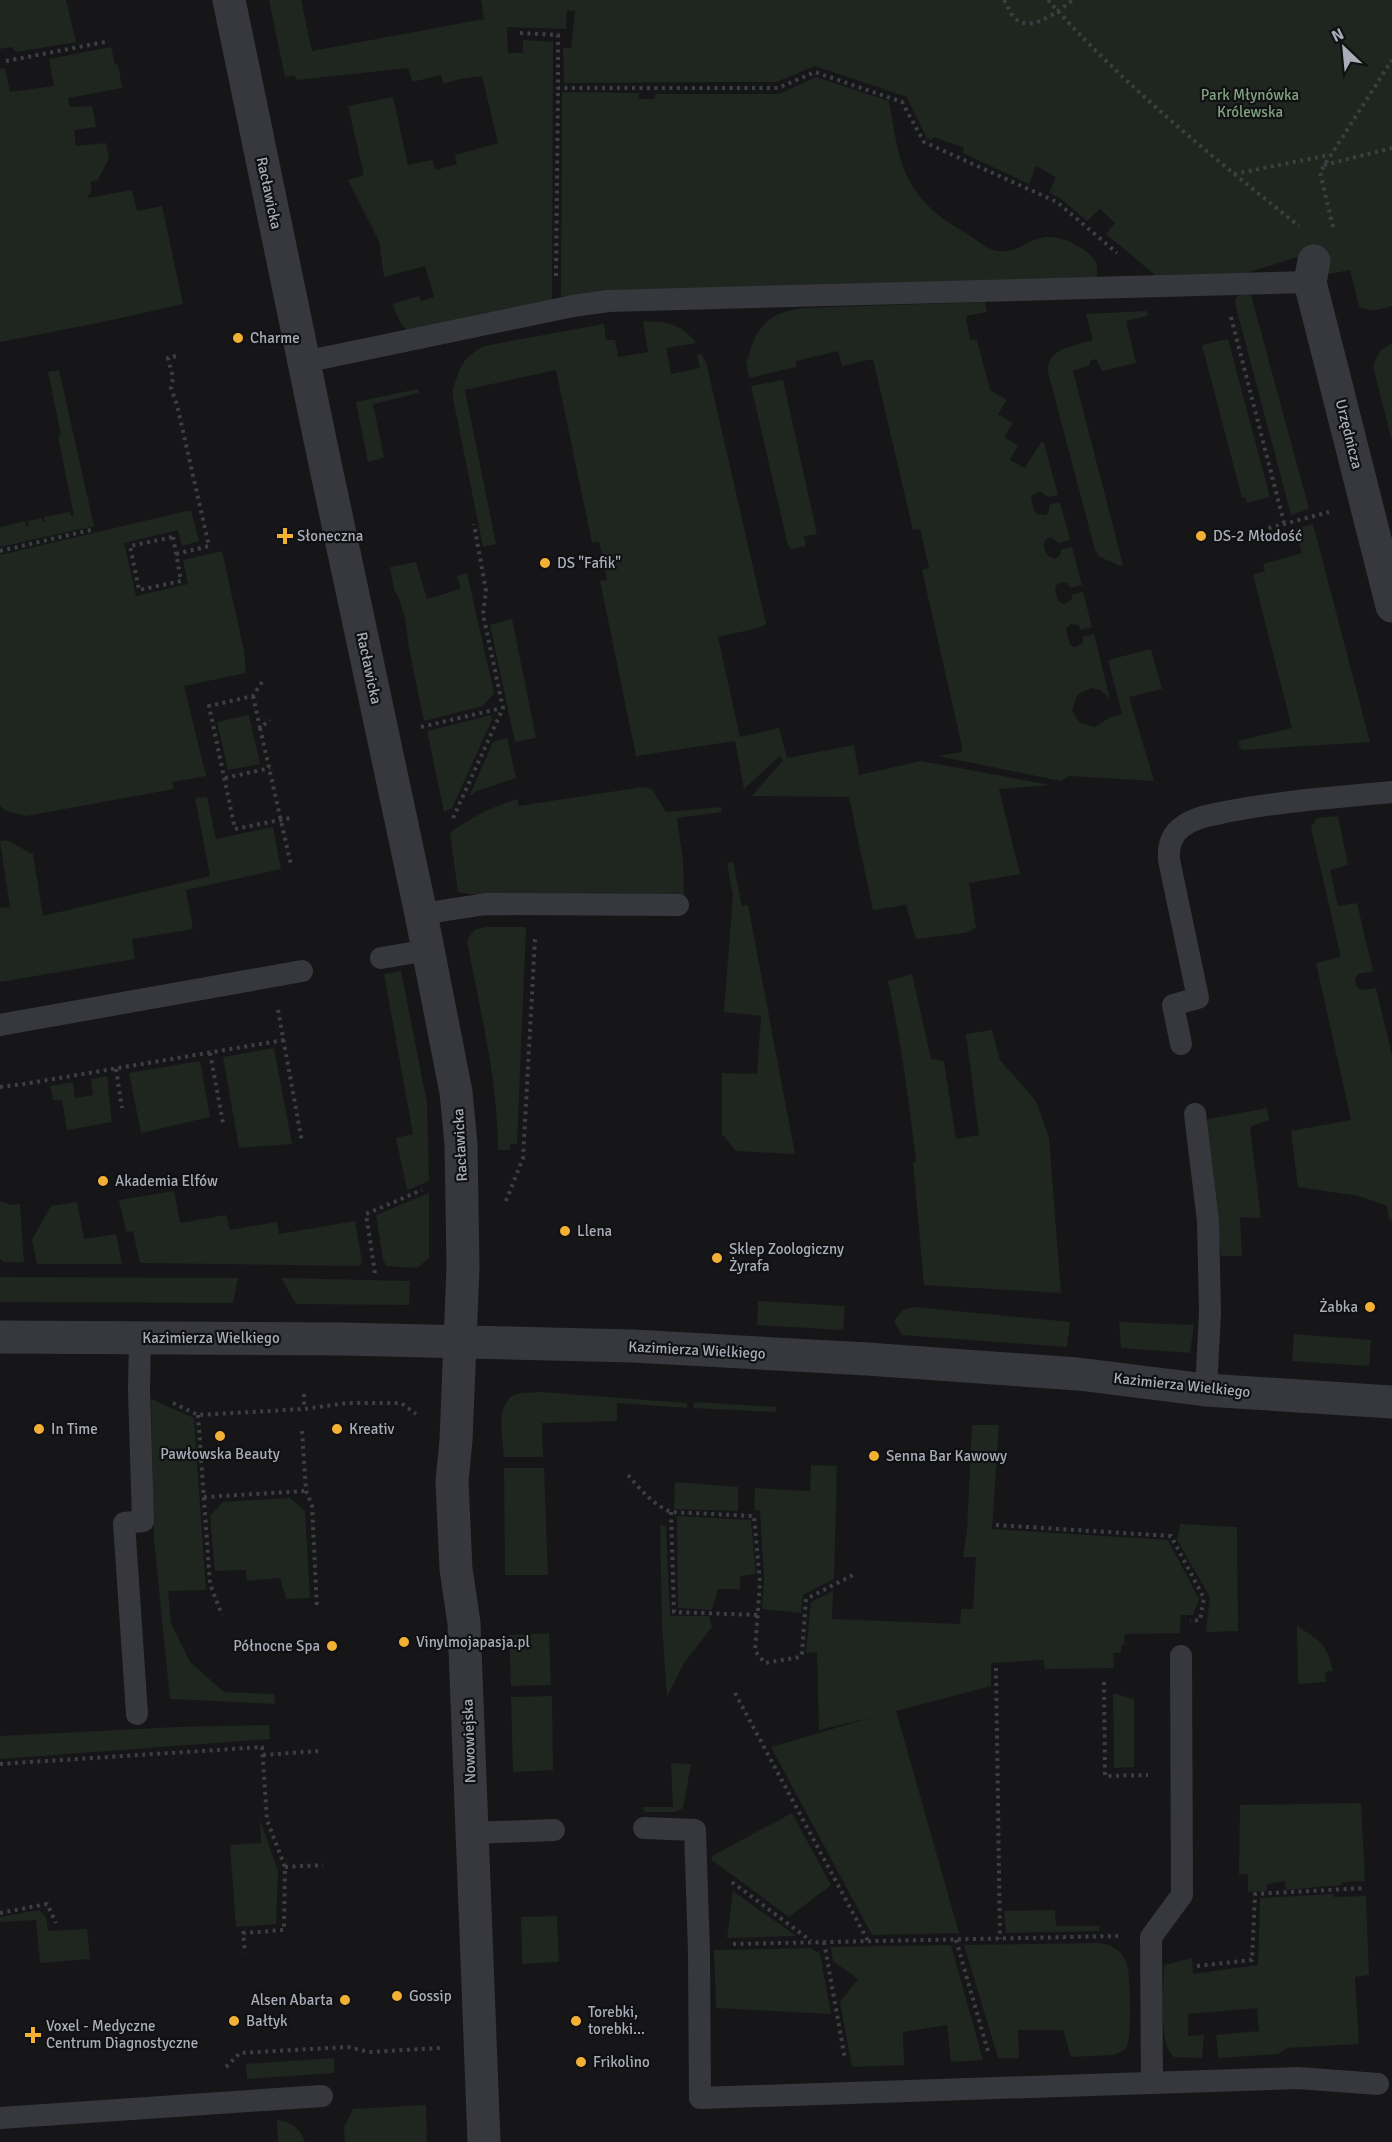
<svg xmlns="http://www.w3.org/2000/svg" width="1392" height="2142" viewBox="0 0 1392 2142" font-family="Signika,sans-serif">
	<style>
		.green { fill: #1e261f }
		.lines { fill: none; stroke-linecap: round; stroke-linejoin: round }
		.path { stroke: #3d3f44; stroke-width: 4; stroke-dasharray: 3 4.5; stroke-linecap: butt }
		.service { stroke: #37383d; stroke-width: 22 }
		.minor { stroke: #37383d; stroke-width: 33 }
		.tertiary { stroke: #37383d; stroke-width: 33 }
		.poi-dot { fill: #f2b134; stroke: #111113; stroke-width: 2 }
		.labels { text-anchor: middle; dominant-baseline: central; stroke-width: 4.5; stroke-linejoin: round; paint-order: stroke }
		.park-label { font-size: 15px; fill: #7fa381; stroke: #111113 }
		.street-label { font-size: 15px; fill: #a8adb8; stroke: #111113 }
		.poi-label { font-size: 15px; fill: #a8adb8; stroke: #111113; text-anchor: start }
	</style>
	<rect width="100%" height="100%" fill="#161618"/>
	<g class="green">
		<polygon points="0,0 66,0 76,42 16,52 12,47 0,49"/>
		<path d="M269,0H301L312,51L484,19L481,0H1392V306C1380,310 1371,312 1359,307L1350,270L1328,274L1312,259L1298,257L1246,273L1155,275L1106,234L1115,223L1100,209L1087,221L1060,198L1049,193L1056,177L1036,166L1029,184L963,153L964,148L934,137L932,140L927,139L907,97L815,66L776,82L564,83L563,48H571L575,11L567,10L566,29L507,27L508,53H523V40L553,42L552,299L407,330L401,324L392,304L419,296L421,301L434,297L425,266L384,277L379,241L348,180L364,175L348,106L393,97L408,165L432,160L436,170L457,164L455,155L498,143L482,76L460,79L443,84L441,75L412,82L408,68L296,80L295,75L285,77Z"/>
		<polygon points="111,47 115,65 118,64 122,88 68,98 70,107 92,106 96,127 74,130 76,146 106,143 109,158 98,180 90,182 92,190 87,198 132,190 137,211 162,206 183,304 98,323 0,342 0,69 5,68 10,92 54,86 49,59"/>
		<path d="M816,77L889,101C900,167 904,198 966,233C974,238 984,247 993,250C1018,256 1024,240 1045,237C1060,235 1089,248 1096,263C1098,267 1097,272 1097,277L601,291L561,297L562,92L639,93L638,99H654L655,94H779Z"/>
		<polygon points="1238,295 1251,295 1309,509 1291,515 1236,307 1235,300"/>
		<path d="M985,302L987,312L966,316L970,340H977L990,390L1007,400L998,414L1013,423L1004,437L1018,446L1010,460L1025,468L1041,442L1044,443L1058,495L1048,497L1040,491L1033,494L1031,498L1034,510L1037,514L1046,515L1049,511V505L1060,502L1070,540L1059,543L1051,537L1045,540C1042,547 1046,558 1055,559L1060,555L1061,549L1072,547L1082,585L1070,588L1067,583C1061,581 1056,584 1055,589L1058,601L1064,604L1071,600L1073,594L1083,592L1092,627L1081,630L1078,625L1071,624L1066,629L1070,645L1075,647L1083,643V637L1094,634L1110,699L1101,690L1091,688L1077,695L1072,710L1079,722L1094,727L1111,717L1122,714L1108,660L1151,649L1162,689L1129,697L1154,781L1069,776L1061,781L938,756L962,752L961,742L922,570L929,568L920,529L913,530L873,359L842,366L838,351L796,361V367L749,378L746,359H748C755,326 770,312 803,308Z"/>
		<path d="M1147,311L1148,316L1126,321L1136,363L1102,371L1096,359L1090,361V365L1073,371L1123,565L1120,566L1100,557L1095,550L1048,372C1046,348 1075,346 1093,340L1086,314Z"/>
		<path d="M643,321C669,322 679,323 697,343L666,348L671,374L700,368L697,355L702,354L707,366L766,624L758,628L718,637L740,737L779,728L787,758L854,745L859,775L921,761L1050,785L999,789L1020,874L969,883L976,928L965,933L916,939L906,905L873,910L849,797L752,796L783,760L780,756L744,789L735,741L636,756L600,581L607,580L599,541L592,543L556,370L465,390L496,544L483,547L453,398V388L460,369L465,360L478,349L484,346L604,324L606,340H615L618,357L648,352Z"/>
		<polygon points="1228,339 1270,497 1247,503 1245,497 1242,498 1202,345"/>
		<polygon points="1392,343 1392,441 1373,366 1380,351"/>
		<polygon points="59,370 94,526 0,547 0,527 25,521 26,526 29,526 28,521 42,518 43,523 45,522 44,517 70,512 71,516 74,516 58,436 61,435 48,372"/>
		<polygon points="783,380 817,534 804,536 806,546 792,549 788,546 751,386"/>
		<polygon points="418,389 419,393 373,404 384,458 368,462 356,402"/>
		<polygon points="191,510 199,541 182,546 178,530 124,543 136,596 188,584 183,560 222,551 244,651 246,673 184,686 206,776 172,782 174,789 26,816 6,811 0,806 0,555"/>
		<polygon points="1313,524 1370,742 1243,750 1240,748 1238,741 1292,728 1253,575 1265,571 1263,564 1302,553 1295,529"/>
		<polygon points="416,562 427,599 461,589 457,576 467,573 494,693 483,706 424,721 409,649 405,618 398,596 394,590 390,567"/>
		<polygon points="512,619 536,738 515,742 490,625"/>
		<polygon points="249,715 260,764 228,770 217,722"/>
		<polygon points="491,715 492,720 452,808 444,812 427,731"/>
		<polygon points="507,738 516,778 477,791 469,797 493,742"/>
		<path d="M643,787L652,789L666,812L721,807L722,812L677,818L683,861L684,895L469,894L458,892L450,833C472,817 491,807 518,799V806Z"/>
		<polygon points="207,797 216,839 273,827 281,869 186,890 193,929 132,939 135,959 0,982 0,908 10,907 0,841 6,840 33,854 43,916 210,876 195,798"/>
		<polygon points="1338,816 1348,865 1330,870 1338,906 1357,903 1373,971 1358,974 1355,979 1356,986 1361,990 1376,988 1392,1055 1392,1221 1389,1220 1387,1206 1359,1196 1298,1187 1291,1131 1351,1120 1316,963 1341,957 1311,827 1317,818"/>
		<polygon points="733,862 742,906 748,905 795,1154 736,1151 722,1134 722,1073 757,1074 761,1016 724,1012 733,895 727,863"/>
		<path d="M486,927H526L517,1144H510V1150H498C498,1080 480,1011 467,941L474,930Z"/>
		<polygon points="401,971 427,1103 429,1181 407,1190 396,1138 413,1134 384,974"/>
		<path d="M912,974L931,1059L944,1061L956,1139L979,1135L966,1034L992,1030L1000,1060L1036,1101L1049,1138L1061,1293L924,1285L913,1162H916C909,1101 901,1041 888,981Z"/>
		<polygon points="274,1048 292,1144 239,1148 223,1057"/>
		<polygon points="200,1061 210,1117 141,1133 129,1073"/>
		<polygon points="107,1076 112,1122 67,1130 62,1100 53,1100 50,1086 73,1082 75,1098 93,1095 91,1079"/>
		<polygon points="1267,1108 1269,1120 1250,1127 1261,1218 1240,1217 1242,1256 1221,1256 1204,1120"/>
		<polygon points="174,1191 180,1223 226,1215 230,1230 277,1222 279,1234 355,1221 362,1262 360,1266 140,1263 133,1231 126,1232 119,1200"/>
		<polygon points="429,1193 429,1258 417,1268 387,1266 383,1260 376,1215"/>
		<polygon points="0,1201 12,1205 20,1204 24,1262 4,1262 0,1259"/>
		<polygon points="77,1202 84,1239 116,1234 122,1264 37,1264 32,1240 51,1206"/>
		<polygon points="0,1277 238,1278 233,1303 0,1302"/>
		<polygon points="281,1278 410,1281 409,1305 296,1304"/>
		<polygon points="758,1301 845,1306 843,1330 757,1325"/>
		<polygon points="914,1307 1070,1322 1067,1347 902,1335 894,1321 903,1310"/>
		<polygon points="1119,1322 1194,1325 1190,1353 1121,1348"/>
		<polygon points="1294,1334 1371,1340 1369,1366 1292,1361"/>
		<path d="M540,1392L687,1403V1408L617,1403V1421L542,1423L543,1457H504C503,1439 494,1403 516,1394C523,1392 532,1393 540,1392Z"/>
		<polygon points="151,1399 194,1418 206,1590 168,1591 171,1623 190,1662 224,1692 274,1694 275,1704 170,1699 154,1539"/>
		<polygon points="694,1402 776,1407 776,1412 693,1408"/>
		<polygon points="972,1425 999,1425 992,1529 1168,1540 1199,1599 1193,1615 1181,1615 1180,1633 1125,1634 1124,1645 1121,1645 1121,1653 1113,1653 1114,1668 1045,1669 1043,1660 991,1663 991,1686 896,1711 959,1933 872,1935 771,1747 873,1717 819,1730 817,1652 806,1653 811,1602 833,1591 832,1619 960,1624 961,1609 973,1609 976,1557 963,1557 967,1531"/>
		<polygon points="811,1465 837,1466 834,1579 803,1595 801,1613 762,1609 764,1579 760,1511 754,1510 755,1488 810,1491"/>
		<polygon points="504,1468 544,1468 548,1575 505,1575"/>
		<polygon points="675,1482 738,1487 738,1511 674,1509"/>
		<polygon points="290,1498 305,1511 310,1598 286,1599 280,1578 247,1581 246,1570 215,1571 210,1516 223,1502"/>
		<polygon points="677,1516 751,1520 756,1574 740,1576 740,1589 718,1589 712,1610 678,1608"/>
		<polygon points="1180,1524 1237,1527 1238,1631 1206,1632 1210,1597 1177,1540"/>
		<polygon points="660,1525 666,1526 670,1616 709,1616 712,1627 684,1663 667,1697 662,1625"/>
		<path d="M1297,1626C1320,1641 1326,1642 1333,1671L1325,1672L1326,1682L1298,1684Z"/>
		<polygon points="549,1633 551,1685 511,1686 509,1635"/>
		<polygon points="1113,1693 1134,1699 1134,1767 1114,1768"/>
		<polygon points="552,1696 553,1770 513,1772 511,1697"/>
		<polygon points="269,1725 270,1739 0,1759 0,1736 178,1727"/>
		<polygon points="671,1763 691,1764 683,1808 675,1812 645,1812 642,1807 673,1807"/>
		<polygon points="1361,1803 1365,1881 1342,1882 1342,1885 1286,1890 1285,1881 1267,1884 1267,1891 1248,1892 1248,1874 1239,1874 1240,1805"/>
		<polygon points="792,1813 831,1885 789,1917 712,1860 712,1856"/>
		<polygon points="260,1820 278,1871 276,1924 236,1927 230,1845 261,1843"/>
		<polygon points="733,1891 796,1936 727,1938"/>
		<path d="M1333,1894L1334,1897L1366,1896L1369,1975L1355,1977L1359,2044L1287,2048L1278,2054L1219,2058L1216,2035L1259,2031L1257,2008L1188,2014V2036L1204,2035L1202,2058L1174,2057C1157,2043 1164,1987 1164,1965L1192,1958L1193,1974L1258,1965L1260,1898Z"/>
		<polygon points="39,1910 46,1917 48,1931 87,1929 90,1959 40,1963 36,1920 0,1922 0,1917"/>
		<polygon points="1055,1910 1056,1926 1100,1926 1099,1931 1006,1933 1004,1911"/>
		<polygon points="557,1916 559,1962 522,1964 521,1917"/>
		<path d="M1100,1943C1111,1945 1121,1950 1126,1961C1131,1972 1132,2038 1126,2049L1114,2055L1071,2057L1063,2030H1018L1019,2058H998L964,1945Z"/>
		<polygon points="951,1945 983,2060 951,2062 947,2025 903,2032 904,2065 852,2067 840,2002 858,1979 833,1961 831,1947"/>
		<polygon points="811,1948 820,1954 831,2014 716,2008 714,1950"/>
		<polygon points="334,2058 334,2073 247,2079 246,2064"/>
		<polygon points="426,2105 427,2142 345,2142 344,2127 353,2109"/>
		<path d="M277,2120C291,2121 301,2129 305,2142H278Z"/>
	</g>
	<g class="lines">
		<g class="path">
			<path d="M1004,0C1008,6 1011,16 1017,20C1033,32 1061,9 1073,0"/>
			<path d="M1048,0C1122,84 1211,156 1299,226"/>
			<polyline points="520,33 558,35 558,88 778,88 815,72 902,102 924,142 1057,202 1117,253"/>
			<polyline points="6,61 105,42"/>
			<polyline points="1324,165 1392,148"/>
			<polyline points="1234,174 1329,155"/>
			<polyline points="1333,227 1320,172 1392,60"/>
			<polyline points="556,276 558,88"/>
			<polyline points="1231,317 1284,523"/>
			<polyline points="1254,532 1329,512"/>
			<polygon points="173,537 181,581 139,590 130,546"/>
			<polyline points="0,551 95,529"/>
			<polyline points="176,554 209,546 177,405 171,388 173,378 168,358 180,355"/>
			<polyline points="262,682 253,696 209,706 235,829 290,818"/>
			<polyline points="253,696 260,728 270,720"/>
			<polyline points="421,727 502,708"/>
			<polyline points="260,728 291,865"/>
			<polyline points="225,778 270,768"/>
			<polyline points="453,818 503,708 483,614 486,591 474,524"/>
			<polyline points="278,1010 302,1142"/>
			<polyline points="210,1053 223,1123"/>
			<polyline points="116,1069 122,1108"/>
			<polyline points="0,1087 24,1084 284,1040"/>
			<polyline points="506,1201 523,1158 535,939"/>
			<polyline points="375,1273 366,1214 422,1190"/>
			<polyline points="304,1394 304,1409"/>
			<polyline points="173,1403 198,1415 304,1409 347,1403 401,1403 416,1414"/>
			<polyline points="198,1415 210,1584 222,1615"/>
			<polyline points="302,1431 306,1491 312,1505 317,1609"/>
			<path d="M628,1475C641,1490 652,1504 671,1512L754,1516L760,1582L755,1651L765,1663L800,1657L802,1653L806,1599L853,1575"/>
			<polyline points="204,1497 306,1491"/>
			<polyline points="671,1512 674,1612 758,1615"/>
			<polyline points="996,1525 1171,1536 1204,1598 1200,1620 1190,1621"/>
			<polyline points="996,1668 1000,1939"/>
			<polyline points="1104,1682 1105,1776 1148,1775"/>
			<polyline points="735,1693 868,1941"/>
			<polyline points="263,1755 318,1751"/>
			<polyline points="0,1764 262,1747 267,1820 285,1867 284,1930 243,1933 245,1953"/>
			<polyline points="285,1867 323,1865"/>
			<polyline points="732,1882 811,1941"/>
			<polyline points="0,1913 47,1904 56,1923"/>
			<polyline points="956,1940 989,2055"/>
			<polyline points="824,1942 845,2059"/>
			<polyline points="733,1944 1118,1936"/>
			<polyline points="1197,1966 1252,1960 1255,1894 1365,1888"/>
			<polyline points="226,2067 240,2053 348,2047 369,2052 440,2048"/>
		</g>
		<g class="service">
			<polyline points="304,362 573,306 608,301 1310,282"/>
			<polyline points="421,914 486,904 678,905"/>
			<polyline points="381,958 429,950"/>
			<polyline points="0,1025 302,971"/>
			<path d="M1181,1044L1173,1005L1198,998L1169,860C1168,846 1171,835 1182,827C1196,816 1213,815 1230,811C1283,801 1338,797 1392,792"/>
			<polyline points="1195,1114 1208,1221 1210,1313 1206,1390"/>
			<polyline points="137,1714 124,1523 143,1521 139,1390 140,1337"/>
			<polyline points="644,1828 695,1830 699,1953 700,2098 1298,2078 1378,2084"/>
			<polyline points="472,1833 554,1830"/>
			<polyline points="1152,2083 1151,1937 1182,1895 1181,1656"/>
			<polyline points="0,2118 322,2096"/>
		</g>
		<g class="minor">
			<polyline points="229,0 323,454 421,914 456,1092 461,1144 463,1267 456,1440 452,1481 456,1569 464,1623 484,2142"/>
			<polyline points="1314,261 1310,282 1392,606"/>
		</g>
		<polyline class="tertiary" points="0,1337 343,1339 633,1346 867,1359 1078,1374 1206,1390 1392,1402"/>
	</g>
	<g class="poi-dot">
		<circle cx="238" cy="338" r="6"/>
		<path d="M282 527h6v6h6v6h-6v6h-6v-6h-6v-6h6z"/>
		<circle cx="1201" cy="536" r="6"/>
		<circle cx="545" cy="563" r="6"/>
		<circle cx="103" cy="1181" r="6"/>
		<circle cx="565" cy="1231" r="6"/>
		<circle cx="717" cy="1258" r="6"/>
		<circle cx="1370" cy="1307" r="6"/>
		<circle cx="39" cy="1429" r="6"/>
		<circle cx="337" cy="1429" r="6"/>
		<circle cx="220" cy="1436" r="6"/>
		<circle cx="874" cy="1456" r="6"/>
		<circle cx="404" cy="1642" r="6"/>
		<circle cx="332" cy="1646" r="6"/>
		<circle cx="397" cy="1996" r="6"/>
		<circle cx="345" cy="2000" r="6"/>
		<circle cx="234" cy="2021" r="6"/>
		<circle cx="576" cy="2021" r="6"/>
		<path d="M30 2026h6v6h6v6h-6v6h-6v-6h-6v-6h6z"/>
		<circle cx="581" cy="2062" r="6"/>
	</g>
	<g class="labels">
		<g class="park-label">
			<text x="1250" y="95">Park Młynówka<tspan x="1250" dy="17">Królewska</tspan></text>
		</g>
		<g class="street-label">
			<text transform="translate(269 193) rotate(78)">Racławicka</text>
			<text transform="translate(1349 434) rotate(76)">Urzędnicza</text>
			<text transform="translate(369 668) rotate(78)">Racławicka</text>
			<text transform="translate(460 1145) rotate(-93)">Racławicka</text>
			<text x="211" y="1338">Kazimierza Wielkiego</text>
			<text transform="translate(697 1350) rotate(3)">Kazimierza Wielkiego</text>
			<text transform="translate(1182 1385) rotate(6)">Kazimierza Wielkiego</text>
			<text transform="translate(469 1741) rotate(-92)">Nowowiejska</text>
		</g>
		<g class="poi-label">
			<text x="250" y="338">Charme</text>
			<text x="297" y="536">Słoneczna</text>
			<text x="1213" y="536">DS-2 Młodość</text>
			<text x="557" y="563">DS "Fafik"</text>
			<text x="115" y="1181">Akademia Elfów</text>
			<text x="577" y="1231">Llena</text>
			<text x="729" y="1249">Sklep Zoologiczny<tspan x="729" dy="17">Żyrafa</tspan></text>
			<text x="1358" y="1307" text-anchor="end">Żabka</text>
			<text x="51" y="1429">In Time</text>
			<text x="349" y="1429">Kreativ</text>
			<text x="220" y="1454" text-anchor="middle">Pawłowska Beauty</text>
			<text x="886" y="1456">Senna Bar Kawowy</text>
			<text x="416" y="1642">Vinylmojapasja.pl</text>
			<text x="320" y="1646" text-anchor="end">Północne Spa</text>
			<text x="409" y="1996">Gossip</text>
			<text x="333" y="2000" text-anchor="end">Alsen Abarta</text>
			<text x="588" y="2012">Torebki,<tspan x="588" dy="17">torebki...</tspan></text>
			<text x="246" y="2021">Bałtyk</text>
			<text x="46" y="2026">Voxel - Medyczne<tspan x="46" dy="17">Centrum Diagnostyczne</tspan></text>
			<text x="593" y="2062">Frikolino</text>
		</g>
	</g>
	<g transform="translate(1344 48) rotate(334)" stroke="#111113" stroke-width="4.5" paint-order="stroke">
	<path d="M0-4.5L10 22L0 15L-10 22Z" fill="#a8adb8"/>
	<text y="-9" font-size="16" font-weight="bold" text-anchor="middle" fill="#a8adb8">N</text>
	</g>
</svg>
